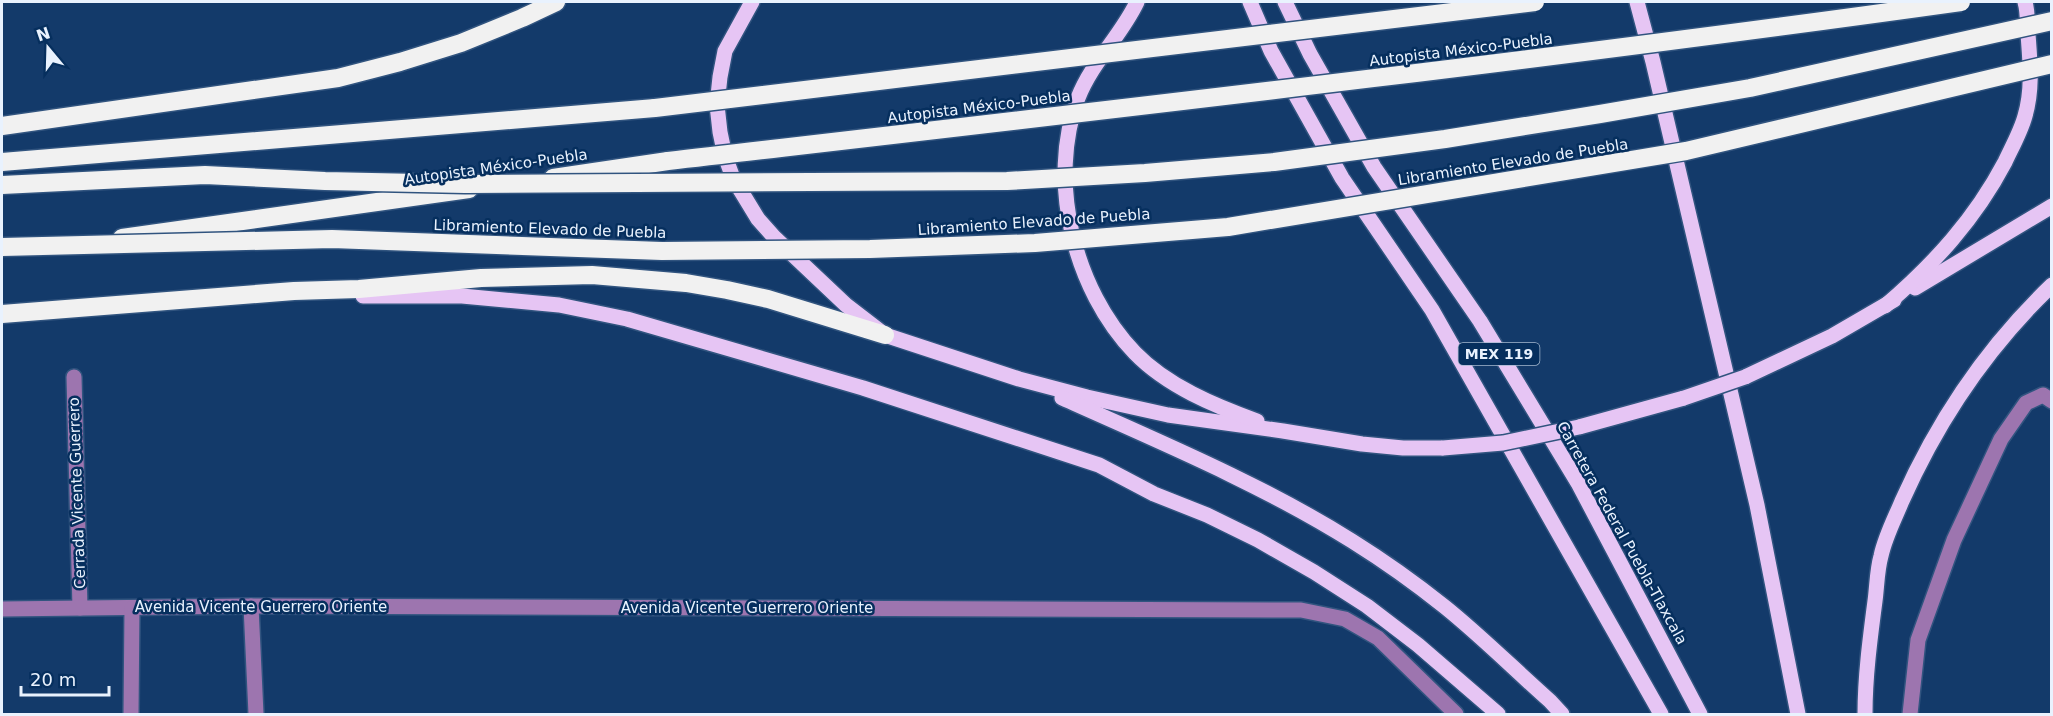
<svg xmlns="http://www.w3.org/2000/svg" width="2053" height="716" viewBox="0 0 2053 716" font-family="'DejaVu Sans',sans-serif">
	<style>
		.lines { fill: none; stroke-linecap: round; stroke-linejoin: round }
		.minor-casing { stroke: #31547f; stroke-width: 18 }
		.major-casing { stroke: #31547f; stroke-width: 18 }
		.highway-casing { stroke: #31547f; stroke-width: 21 }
		.minor { stroke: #9d75af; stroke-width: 15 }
		.major { stroke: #e6c5f4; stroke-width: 15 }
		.highway { stroke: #f1f1f1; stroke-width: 18 }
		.major-bridge-casing { stroke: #31547f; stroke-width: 18; stroke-linecap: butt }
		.highway-bridge-casing { stroke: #31547f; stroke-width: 21; stroke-linecap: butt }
		.major-bridge { stroke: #e6c5f4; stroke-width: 15 }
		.highway-bridge { stroke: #f1f1f1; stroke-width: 18 }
		.labels { text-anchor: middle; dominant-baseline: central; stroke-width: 5; stroke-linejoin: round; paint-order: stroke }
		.shield { fill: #062f5e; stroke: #a5b8ce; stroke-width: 1.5 }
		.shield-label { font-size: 14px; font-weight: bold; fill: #e9f2fe }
		.street-label { font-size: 15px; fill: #e9f2fe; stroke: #062f5e }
	</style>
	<rect width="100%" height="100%" fill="#133a6a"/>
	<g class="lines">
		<defs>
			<g id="minor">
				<polyline points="74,377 80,608"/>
				<polyline points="251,606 256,714"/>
				<polyline points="2,609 251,606 1301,610 1345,619 1378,638 1456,714"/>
				<polyline points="131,714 132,608"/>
				<polyline points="1910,714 1918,640 1954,540 2001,439 2026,403 2043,395 2052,401"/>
			</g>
			<g id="major">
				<polyline points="752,2 725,51 720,77 717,105 720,132 725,156 733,178 758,219 774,237 846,305 885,335 1019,379 1087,397 1168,415 1283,431 1362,444 1403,448 1443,448"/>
				<path d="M1137,2C1121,36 1092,62 1078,98C1047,181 1074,290 1135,353C1167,386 1215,406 1257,421"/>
				<polyline points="1250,2 1271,51 1342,178 1432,310 1661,714"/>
				<polyline points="1285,2 1310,54 1374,167 1480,321 1578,483 1700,714"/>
				<polyline points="1637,2 1653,62 1757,505 1798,714"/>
				<polyline points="1915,288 2052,206"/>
				<polyline points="363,296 462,296 559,305 627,319 863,388 1099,465 1154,494 1207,515 1258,540 1314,572 1367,606 1418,645 1498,714"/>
				<path d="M1885,306C1934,264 1975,219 2005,162C2012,147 2021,131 2025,116C2033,89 2030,61 2028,34C2027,23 2028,12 2025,2"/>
				<polyline points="1745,377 1832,336 1894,300"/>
				<path d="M1062,398C1160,442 1261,484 1352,541C1384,561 1415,583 1445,607C1481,636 1515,670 1550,701L1562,714"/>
				<polyline points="1579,427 1684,398"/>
				<path d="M1865,714C1865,677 1870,639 1875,601C1877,586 1877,570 1881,556C1885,537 1895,518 1902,501C1938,420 1988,346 2052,285"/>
			</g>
			<g id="highway">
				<polyline points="2,126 338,78 400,62 461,43 522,18 556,2"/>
				<polyline points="2,162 655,108"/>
				<polyline points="553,178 668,161"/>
				<polyline points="122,238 469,189"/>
				<polyline points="2,314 294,291 359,289 481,278 592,275 686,283 727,290 768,299 885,335"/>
			</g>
		</defs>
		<use href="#minor" class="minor-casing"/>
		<use href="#major" class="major-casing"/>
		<use href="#highway" class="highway-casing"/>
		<use href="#minor" class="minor"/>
		<use href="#major" class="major"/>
		<use href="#highway" class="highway"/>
		<defs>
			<g id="major-bridge">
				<polyline points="1684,398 1745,377"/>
				<polyline points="1443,448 1503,443 1579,427"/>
			</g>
			<g id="highway-bridge">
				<polyline points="655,108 1535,2"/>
				<path d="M668,161C1099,111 1531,62 1961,2"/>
				<polyline points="2,185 205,175 325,181 465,184 1007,181 1145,173 1274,162 1445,139 1600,114 1750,88 2052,21"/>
				<polyline points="2,247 332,239 662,251 870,249 1035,243 1228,227 1686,151 2052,64"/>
			</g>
		</defs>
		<use href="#major-bridge" class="major-bridge-casing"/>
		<use href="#highway-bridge" class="highway-bridge-casing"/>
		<use href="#major-bridge" class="major-bridge"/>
		<use href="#highway-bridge" class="highway-bridge"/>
	</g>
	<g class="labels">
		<rect class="shield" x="1458.5" y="343" width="81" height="22" rx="4.5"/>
		<g class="shield-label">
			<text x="1499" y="354">MEX 119</text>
		</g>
		<g class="street-label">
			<text transform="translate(1461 50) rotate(-7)">Autopista México-Puebla</text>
			<text transform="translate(979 107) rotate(-7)">Autopista México-Puebla</text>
			<text transform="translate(1513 162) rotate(-9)">Libramiento Elevado de Puebla</text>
			<text transform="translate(496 167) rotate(-8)">Autopista México-Puebla</text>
			<text transform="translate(1034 222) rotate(-4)">Libramiento Elevado de Puebla</text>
			<text transform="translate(550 229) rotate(2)">Libramiento Elevado de Puebla</text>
			<text transform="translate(77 493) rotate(-92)">Cerrada Vicente Guerrero</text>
			<text transform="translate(1622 533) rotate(61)">Carretera Federal Puebla-Tlaxcala</text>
			<text x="261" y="607">Avenida Vicente Guerrero Oriente</text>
			<text x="747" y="608">Avenida Vicente Guerrero Oriente</text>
		</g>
	</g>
	<rect width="2053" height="716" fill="none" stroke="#e9f2fe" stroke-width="6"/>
	<g transform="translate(48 48) rotate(341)" stroke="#062f5e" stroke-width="4.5" paint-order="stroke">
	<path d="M0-4.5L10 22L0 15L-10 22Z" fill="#e9f2fe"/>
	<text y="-9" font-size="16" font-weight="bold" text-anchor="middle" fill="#e9f2fe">N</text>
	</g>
	<path d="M21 686v9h88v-9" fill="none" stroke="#e9f2fe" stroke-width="3"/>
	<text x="30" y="686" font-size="18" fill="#e9f2fe" stroke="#062f5e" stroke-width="4.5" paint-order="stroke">20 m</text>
</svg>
